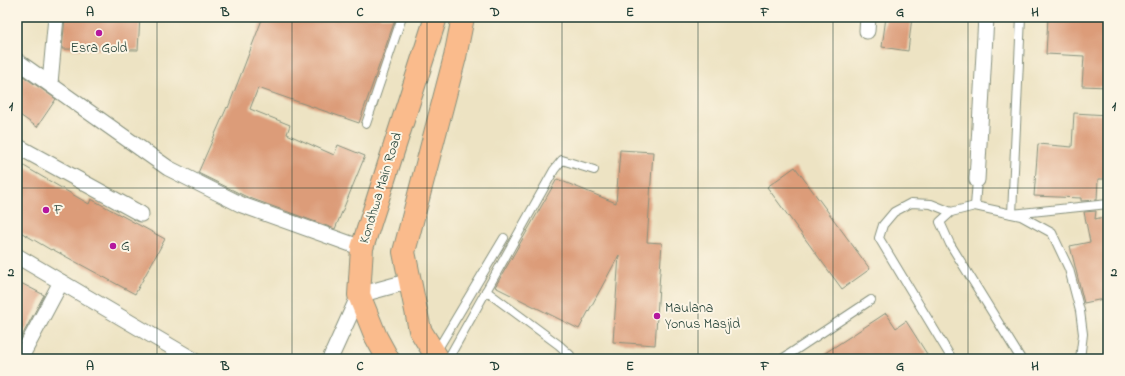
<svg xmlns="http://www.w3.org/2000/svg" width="1125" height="376" font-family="'Indie Flower',sans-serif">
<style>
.building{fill:#dc9c79}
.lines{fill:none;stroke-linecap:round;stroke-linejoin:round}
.lane-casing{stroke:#86907c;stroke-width:10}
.street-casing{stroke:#86907c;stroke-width:17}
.primary-casing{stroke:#86907c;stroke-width:24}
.lane{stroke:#fff;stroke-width:8}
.street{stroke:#fff;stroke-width:15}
.primary{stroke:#fabb8c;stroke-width:22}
.grid{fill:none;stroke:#1f3d34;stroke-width:1;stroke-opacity:0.55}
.poi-dot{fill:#b5179e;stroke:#fcf5e5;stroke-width:1.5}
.labels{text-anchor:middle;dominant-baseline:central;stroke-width:4;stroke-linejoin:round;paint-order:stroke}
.poi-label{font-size:14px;fill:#1f3d34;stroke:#fcf5e5;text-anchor:start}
.street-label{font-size:14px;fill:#1f3d34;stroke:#fcf5e5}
.neatline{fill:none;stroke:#1f3d34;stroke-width:1.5}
.grid-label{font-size:13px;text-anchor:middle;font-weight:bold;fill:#1f3d34}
</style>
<rect width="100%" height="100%" fill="#fcf5e5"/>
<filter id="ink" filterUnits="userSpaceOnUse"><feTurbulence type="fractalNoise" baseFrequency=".025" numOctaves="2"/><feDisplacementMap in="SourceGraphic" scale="8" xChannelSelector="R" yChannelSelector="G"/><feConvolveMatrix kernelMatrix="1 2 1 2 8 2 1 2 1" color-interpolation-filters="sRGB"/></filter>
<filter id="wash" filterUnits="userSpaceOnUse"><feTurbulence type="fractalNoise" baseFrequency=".012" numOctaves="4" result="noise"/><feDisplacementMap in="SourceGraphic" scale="16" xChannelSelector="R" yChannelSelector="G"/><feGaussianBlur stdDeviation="0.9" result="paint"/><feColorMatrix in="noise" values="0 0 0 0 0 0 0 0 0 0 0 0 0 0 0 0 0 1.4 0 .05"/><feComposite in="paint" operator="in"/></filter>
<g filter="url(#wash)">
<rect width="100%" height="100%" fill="#ede3c3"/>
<g id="blocks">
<g class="building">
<path d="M65,17h75l-2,33 -76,-1z"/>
<path d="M263,17h133l-37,106 -101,-35 -8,21 40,16 -3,9 47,21 4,-10 27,11 -30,73 -88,-32 -49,-24 29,-66 1,1z"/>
<path d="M886,17h26l-4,34 -26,-4z"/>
<path d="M1048,17h60v70l-26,-1 2,-30 -38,-2z"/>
<path d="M17,72l39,27 -19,28 -20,-14z"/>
<path d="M1074,113l34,2v64h-10l-1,21 -16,1v-3l-47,-2 4,-52 34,3z"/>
<path d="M620,150l33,2 -6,90 15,1 -7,102 -42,-3 6,-87 -40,74 -84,-42 62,-108 59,24z"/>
<path d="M17,162l72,42 2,-5 74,40 -30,55 -83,-45 -1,1 -34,-20z"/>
<path d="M795,167l75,102 -28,20 -75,-102z"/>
<path d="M1096,211l-1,8 13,-3v82l-24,5 -14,-57 20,-4 -6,-30z"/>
<path d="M17,281l27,14 -27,50z"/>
<path d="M886,313l10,15 10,-7 21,33 -8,5h-103z"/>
</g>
</g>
</g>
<g filter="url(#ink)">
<use href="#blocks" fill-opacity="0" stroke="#86907c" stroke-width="1"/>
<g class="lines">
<defs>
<g id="lane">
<path d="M1021,17l-9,197 96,-10"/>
<path d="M366,124l36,-107"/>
<path d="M975,206l2,-26"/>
<path d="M951,212l-20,-8 -20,-1 -17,9 -11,13 -4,13 73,121"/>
<path d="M486,291l73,54 11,10"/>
<path d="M436,352l68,-114"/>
<path d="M448,359l106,-189 8,-10 32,10"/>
<path d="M782,359l89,-59"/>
<path d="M1021,359l-71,-115 -10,-22 11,-10 24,-6 46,10 31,17 17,36 11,42 3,23 -3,25"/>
</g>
<g id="street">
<path d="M867,31l1,-14"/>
<path d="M17,61l151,107 74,37 120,43"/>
<path d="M50,83l6,-66"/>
<path d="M17,146l124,68"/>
<path d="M977,180l9,-163"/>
<path d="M17,256l175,103"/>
<path d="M20,359l41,-77"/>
<path d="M330,359l29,-64 51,-14"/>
</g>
<g id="primary">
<path d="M388,359l-12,-22 -17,-42 3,-47 74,-231"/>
<path d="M438,359l-18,-29 -16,-78 51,-195 8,-40"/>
</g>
</defs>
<use href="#lane" class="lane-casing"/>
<use href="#street" class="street-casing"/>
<use href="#primary" class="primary-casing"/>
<use href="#lane" class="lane"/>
<use href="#street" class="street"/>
<use href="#primary" class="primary"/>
</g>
</g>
<path class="grid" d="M157,17v342M292,17v342M427,17v342M562,17v342M698,17v342M833,17v342M968,17v342M17,188h1091"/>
<g class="poi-dot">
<circle cx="99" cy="33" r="4"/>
<circle cx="46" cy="210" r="4"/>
<circle cx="113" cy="246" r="4"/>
<circle cx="657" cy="316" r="4"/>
</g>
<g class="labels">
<g class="poi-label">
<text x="99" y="48" text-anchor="middle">Esra Gold</text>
<text x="54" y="210">F</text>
<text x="121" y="246">G</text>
<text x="665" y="308">Maulana<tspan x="665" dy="16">Yonus Masjid</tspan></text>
</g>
<g class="street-label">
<text transform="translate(381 188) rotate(-73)">Kondhwa Main Road</text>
</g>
</g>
<rect width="1125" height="376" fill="none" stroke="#fcf5e5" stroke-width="44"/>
<rect x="22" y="22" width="1081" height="332" class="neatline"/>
<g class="grid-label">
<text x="90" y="16">A</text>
<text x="225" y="16">B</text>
<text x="360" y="16">C</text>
<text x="495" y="16">D</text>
<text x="630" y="16">E</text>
<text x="765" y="16">F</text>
<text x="900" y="16">G</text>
<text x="1035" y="16">H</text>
<text x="11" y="110">1</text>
<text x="1114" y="110">1</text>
<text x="11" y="276">2</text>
<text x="1114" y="276">2</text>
<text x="90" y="370">A</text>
<text x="225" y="370">B</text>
<text x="360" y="370">C</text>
<text x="495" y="370">D</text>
<text x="630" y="370">E</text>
<text x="765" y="370">F</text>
<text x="900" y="370">G</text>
<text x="1035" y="370">H</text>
</g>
</svg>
